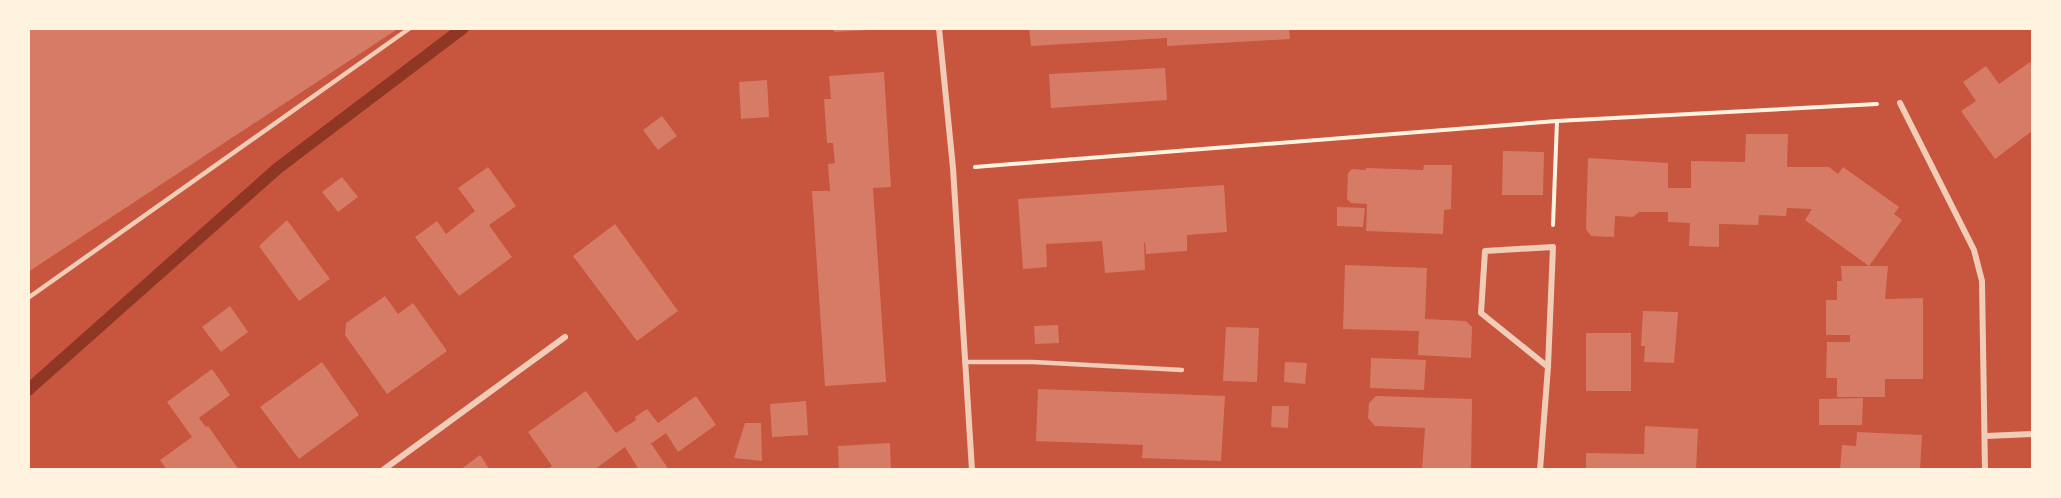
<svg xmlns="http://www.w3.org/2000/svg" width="2061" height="498" font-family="'Public Sans',sans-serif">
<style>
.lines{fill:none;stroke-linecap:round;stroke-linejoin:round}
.stream{stroke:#8f3625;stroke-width:12}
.building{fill:#d67c66}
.path{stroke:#fff3e0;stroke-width:4}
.service{stroke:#f1ccb7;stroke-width:4.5}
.minor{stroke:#f1ccb7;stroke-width:6}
</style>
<rect width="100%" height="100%" fill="#c8553d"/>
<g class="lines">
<path class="stream" d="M28,390l250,-222 185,-140"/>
</g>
<g class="building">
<path d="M28,28h367l1,2 -368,242z"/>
<path d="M833,28h36v2l-35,2z"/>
<path d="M1029,28h260l1,11 -123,7v-8l-136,8z"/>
<path d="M2030,62l2,4v65l-37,28 -34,-48 15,-10 -13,-19 23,-16 13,18z"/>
<path d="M1165,68l2,32 -116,8 -2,-34z"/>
<path d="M884,72l7,115 -18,1 13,194 -61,4 -13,-195h18l-2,-27 7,-1 -2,-20h-6l-3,-44h7l-2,-23z"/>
<path d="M767,80l2,37 -28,2 -2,-37z"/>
<path d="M662,116l15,20 -19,14 -15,-20z"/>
<path d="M1746,134h42l-1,33h42l9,7 5,-7 56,40 -5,7 8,6 -33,46h19l-3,33 38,-1v81h-38v18h-48v-19h-11l1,-36h23v-7h-24v-35h11v-19h5l-1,-15h28l-64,-46 7,-11 -25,-1 -1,8 -27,-1 -1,10 -39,-1v23l-30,-1 1,-23 -22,-1v-10h-29l-6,5 -18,-1 -1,21 -23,-1 -5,-7 2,-71 80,5v45v-20h23v-27l54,1z"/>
<path d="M1503,151l41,1 -1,43h-41z"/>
<path d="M1424,165h28l-1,44 -7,1 -1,24 -77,-3 1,-27 -16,-1 -4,-4 1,-26 4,-4 14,1v-2l57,2z"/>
<path d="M488,167l28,39 -27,19 23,32 -53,39 -44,-59 22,-16 9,13 29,-23 -17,-23z"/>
<path d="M342,177l16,20 -20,15 -16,-20z"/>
<path d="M1224,185l3,47 -40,3v16l-41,3 -1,-12 -1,1 1,27 -40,3 -3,-32 -56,3 1,23 -24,2 -5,-70z"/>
<path d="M1337,207l28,1 -2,19 -26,-1z"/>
<path d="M287,220l43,59 -31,22 -40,-55z"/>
<path d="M615,224l63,87 -41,30 -64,-85z"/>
<path d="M1345,265l82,3 -2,51 41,2 6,6 -1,31 -53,-3 1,-24 -76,-2z"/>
<path d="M385,296l13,18 15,-11 34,48 -60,43 -42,-59 1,-12z"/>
<path d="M230,306l18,26 -27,20 -19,-25z"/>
<path d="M1643,311l35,1 -4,51 -30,-1 1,-16h-4z"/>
<path d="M1058,325l1,18 -24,1 -1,-18z"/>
<path d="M1226,327l33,1 -2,54 -34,-1z"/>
<rect x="1586" y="333" width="45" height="58"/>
<path d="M1371,358l55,2 -2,30 -54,-2z"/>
<path d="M322,362l37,53 -60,44 -39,-52z"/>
<path d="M1285,362l22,1 -2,21 -21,-2z"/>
<path d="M212,369l18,26 -31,23 7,9 2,-1 31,44h-72l-7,-10 32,-23 -25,-35z"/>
<path d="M1038,389l187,7 -4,65 -79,-3 1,-13 -107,-4z"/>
<path d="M586,391l30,42 20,-13 -1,-3 12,-8 11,14 38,-27 20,29 -38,27 -12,-19 -14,10 -2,-1 19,28h-30l-14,-23 -31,23h-47l5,-4 -24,-34z"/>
<path d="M1376,396l96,3 -1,71h-49l3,-42 -50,-2 -7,-8 1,-15z"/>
<path d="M1863,398l-1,27h-43v-26z"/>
<path d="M806,401l2,34 -36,2 -2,-33z"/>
<path d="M1272,406h17l-1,22 -17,-1z"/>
<path d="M745,423h16l1,38 -28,-3z"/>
<path d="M1645,426l53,3 -2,41h-110v-17l58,1z"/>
<path d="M1857,432l65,3 -2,35h-80l2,-25 14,1z"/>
<path d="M890,443l1,27h-52l-1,-24z"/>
<path d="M480,455l10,15h-30z"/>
</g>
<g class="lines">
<g class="path">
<path d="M975,167l582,-46 320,-17"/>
<path d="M1553,225l4,-104"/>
</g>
<g class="service">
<path d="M28,298l382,-270"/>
<path d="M966,362h67l149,8"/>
</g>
<g class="minor">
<path d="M939,28l14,140 19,302"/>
<path d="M1900,103l74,147 8,31 3,189"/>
<path d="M1986,436l46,-2"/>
<path d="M383,470l182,-133"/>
<path d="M1540,470l8,-103 5,-120 -68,4 -4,62 67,54"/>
</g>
</g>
<rect width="2061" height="498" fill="none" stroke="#fff3e0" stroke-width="60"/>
</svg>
